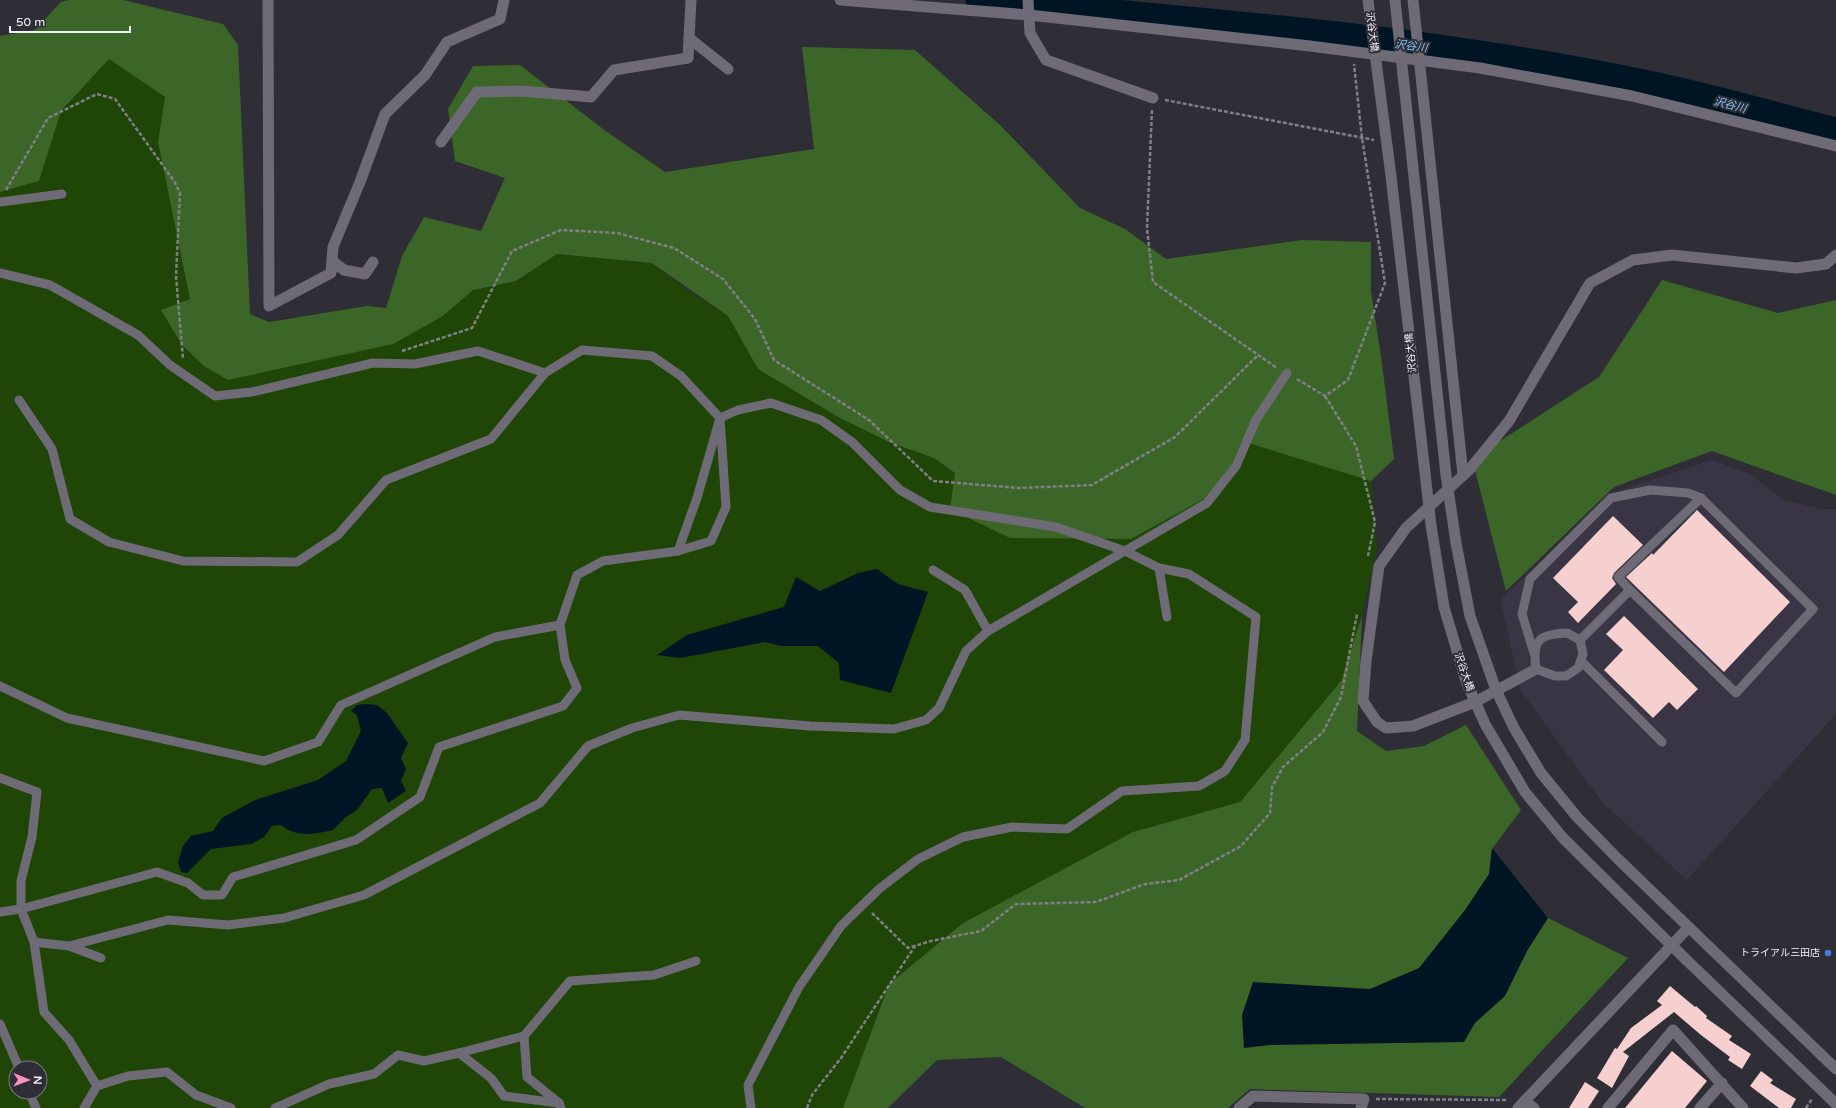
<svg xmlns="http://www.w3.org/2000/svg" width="1836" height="1108" font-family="'Varela Round','Noto Sans JP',sans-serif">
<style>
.built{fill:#3a3544}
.green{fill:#1f4507;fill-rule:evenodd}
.forest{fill:#3c6627}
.water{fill:#001524}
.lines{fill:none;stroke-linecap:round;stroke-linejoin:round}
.river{stroke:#001524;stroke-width:29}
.building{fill:#f5d0cf}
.path{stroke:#817f87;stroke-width:2.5;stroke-dasharray:4 2;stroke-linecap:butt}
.service{stroke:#6e6b76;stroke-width:9}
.minor{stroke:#6e6b76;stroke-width:11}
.tertiary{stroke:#6e6b76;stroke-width:11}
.shop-dot{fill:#3f7fe0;stroke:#2f2d36;stroke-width:1.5}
.labels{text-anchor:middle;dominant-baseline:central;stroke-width:4;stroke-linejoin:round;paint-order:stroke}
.street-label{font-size:10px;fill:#f3f1f8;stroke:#2f2d36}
.poi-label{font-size:10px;fill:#f3f1f8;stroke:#2f2d36;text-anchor:end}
.water-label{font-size:11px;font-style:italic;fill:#7bc8fd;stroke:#2f2d36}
</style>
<rect width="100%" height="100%" fill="#2f2d36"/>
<path class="built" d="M1712,460l38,14 34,26 37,9h15v205l-149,166 -86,-79 -80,-110 -21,-92 121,-109z"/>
<path class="green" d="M109,59l56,38 -7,45 32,157 -29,11 21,35 261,-29 30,-26 43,-9 41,-27 95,9 34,26 42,27 30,53 82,49 49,24 45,16 21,15 265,17 22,-50 129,41 6,66 -15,69 -21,65 -101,121 -107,30 -170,91 -74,61 -46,124h-843v-916l39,-11 22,-70zM16,1068h24v24h-24z"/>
<g class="forest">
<path d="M69,0h54l100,24 15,21 12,269 19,8 98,-16 19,2 16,-52 22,-39 57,14 24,-53 -50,-17 -7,-52 25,-43 47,-1 83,64 62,43 149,-23 -12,-102 113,3 85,75 80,83 45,21 41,30 136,-19 69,2v50l10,64 13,103 -23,22 -129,-40 -22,49 -89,49 -121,-1 -60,-29 5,-36 -21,-15 -45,-16 -49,-24 -82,-49 -30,-53 -76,-53 -95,-9 -41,27 -43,9 -30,26 -50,28 -165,36 -24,-14 -22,-21 -21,-35 29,-11 -32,-157 7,-45 -56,-38 -48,52 -22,70 -39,11v-156l35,-6 26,-28z"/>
<path d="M1662,280l116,33 58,-13v195l-124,-44 -98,36 -108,104 -34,-132 127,-82z"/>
<path d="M1362,616l-5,115 29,20 38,-5 42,-21 55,85 -29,39 56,69 80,40 -129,139 -249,-8 -22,19h-143l-84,-51 -64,3 -49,48h-45l46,-124 74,-61 170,-91 107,-30 101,-121z"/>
</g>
<g class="water">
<path d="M877,569l21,15 30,8 -37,101 -51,-13 -1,-17 -21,-17h-37l-16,-4 -85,16 -23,-3 30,-20 97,-28 12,-30 24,14 38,-18z"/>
<path d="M365,704l12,1 10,8 21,30 -7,15 5,11 -5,12 5,10 -18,12 -6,-15 -10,1 -15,21 -11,7 -13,13c-19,4 -36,8 -52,-5l-9,1 -8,11 -13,7 -40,5 -24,24 -6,-1 -3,-9 5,-17 8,-10 22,-5 9,-13 33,-18 63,-20 28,-19 15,-30 -4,-16 -6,-4 6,-6z"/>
<path d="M1492,848l56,70 -21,33 -22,45 -30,27 -11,19 -194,3 -26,3 -2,-33 11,-33 117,7 49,-21 46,-58 24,-36z"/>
</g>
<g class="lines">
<path class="river" d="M980,0c146,17 292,26 438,46 87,12 176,26 262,46 52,12 104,27 156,40"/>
</g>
<g class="building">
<path d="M1697,510l93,92 -66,70 -98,-95 26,-24 1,2z"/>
<path d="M1613,516l30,29 -29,28 -2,5 4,6 -38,39 -10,-11 10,-10 -25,-24z"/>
<path d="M1624,616l74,73 -21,21 -8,-8 -16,16 -49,-48 19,-20 -17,-16z"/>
<path d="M1670,986l25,21 1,-1 11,10 -1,2 26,18 -3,4 22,14 -9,15 -14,-9 2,-3 -29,-22 -27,-23 -51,40 6,4 -17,32 -15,-10 18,-30 2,1 14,-21 31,-23 -5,-4z"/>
<path d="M1672,1051l35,30 -22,27h-60z"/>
<path d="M1761,1071l12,9 -3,3 26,16 -5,9h-12l-29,-22z"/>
<path d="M1585,1082l14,9 -11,17h-19z"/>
</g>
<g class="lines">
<g class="path">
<path d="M1165,100l209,40"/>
<path d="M1152,110l-5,118 6,54 124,86"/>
<path d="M6,190l42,-72 49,-24 18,5 59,82 6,12 -4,83 7,83"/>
<path d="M402,351l70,-23 40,-77 49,-21 56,3 57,15 49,31 32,40 19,41 95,60 64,61 86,7 73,-3 83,-48 83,-82"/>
<path d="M1297,379l28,17 23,-16 37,-97 -23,-145 -8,-74"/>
<path d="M1325,396l31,50 19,76 -7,34"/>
<path d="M872,913l36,35 23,-7 50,-10 35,-27 80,-2 49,-18 34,-4 62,-34 29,-33 2,-26 11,-20 40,-35 18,-35 16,-83"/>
<path d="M1376,1099l131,1"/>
<path d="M807,1108l5,-13 29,-37 74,-112"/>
<path d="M1806,1108l6,-9"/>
</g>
<g class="service">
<path d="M0,202l62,-8"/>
<path d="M0,273l50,12 88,50 32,30 45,31 37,-4 121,-29 42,1 63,-13 67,22"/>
<path d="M19,400l33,49 18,70 39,23 74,19 114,1 41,-27 48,-55 105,-41 54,-66 37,-23 70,6 29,20 39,42 -23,80 -19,53"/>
<path d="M1159,568l8,49"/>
<path d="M933,570l32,20 23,41"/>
<path d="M1630,590l-12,-13 83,-79"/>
<path d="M1567,633l13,7 3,14 -5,14 -12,8h-11l-19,-7c-4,-29 3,-35 31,-36z"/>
<path d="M1534,653l-12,-39 8,-35 81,-81 39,-8 38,3 13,5 112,111 -77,84 -106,-103 -50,50"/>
<path d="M1581,661l81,81"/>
<path d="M0,686l67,32 197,43 54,-19 23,-37 154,-68 65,-12"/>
<path d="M0,778l37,14 -5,45 -11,44v28l13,33 10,70 25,28 28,46"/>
<path d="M0,912l21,-3 136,-37 31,11 15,12h19l11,-18 123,-37 64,-43 19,-50 124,-41 14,-18 -12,-28 -5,-35 17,-50 26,-14 75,-10 33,-10 15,-34 -6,-89 18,-8 33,-7 50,17 31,22 48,48 30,17 126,20 69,24 34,17 30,6 67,43 -11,123 -20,31 -26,15 -77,5 -55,38 -55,-2 -49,10 -45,22 -39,30 -38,37 -42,61 -51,98 3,23"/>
<path d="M34,942l35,4 99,-26 60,5 56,-7 80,-23 176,-92 48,-57 44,-18 47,-13 131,11 84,3 32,-9 13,-12 27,-57 22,-20 219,-128 29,-37 20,-46 31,-47"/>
<path d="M69,946l32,12"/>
<path d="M0,1024l19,44"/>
<path d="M524,1036l-65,17 32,25 13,18 55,7"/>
<path d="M29,1092l7,16"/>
<path d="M84,1108l13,-22 31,-10 39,-4 29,23 35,13"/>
<path d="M275,1108l54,-24 45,-10 24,-19 26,6 35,-8"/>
<path d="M561,1108l-2,-5 -32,-26 -3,-41 46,-55 84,-6 42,-14"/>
</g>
<g class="minor">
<path d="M268,0l1,306 62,-33 2,-26 27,-65 25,-68 40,-39 22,-33 53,-23 4,-19"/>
<path d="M840,0l189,15 281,31 170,22 152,28 204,50"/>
<path d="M1028,0l2,33 16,27 107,38"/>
<path d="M1413,0l50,475"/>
<path d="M689,38l39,31"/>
<path d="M441,142l36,-50 45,-1 69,6 23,-27 74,-12 3,-58"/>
<path d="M332,261l12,9 21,4 8,-12"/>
<path d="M1536,669l-61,33 -62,24 -27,2 -9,-6 -14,-21 3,-40 13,-95 27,-38 63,-58 40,-49 81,-138 43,-23 39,-5 124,13 30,-4 10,-9"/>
<path d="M1525,1101l9,7"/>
<path d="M1239,1108l14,-12 111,3 -3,9"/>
<path d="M1608,1108l65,-78 70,78"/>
<path d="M1700,1108l22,-25"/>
</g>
<g class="tertiary">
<path d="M1368,0l23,176 40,349 13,82 22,74 19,43 40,68 38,46 108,107 165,159"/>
<path d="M1395,0l51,475 10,68 14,73 26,74 18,38 27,45 36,44 41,42 218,210"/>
<path d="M1518,1108l170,-180"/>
</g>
</g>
<circle class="shop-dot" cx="1828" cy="953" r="4"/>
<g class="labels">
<g class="street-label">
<text transform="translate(1372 32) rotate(83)">沢谷大橋</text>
<text transform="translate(1411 353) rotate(-96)">沢谷大橋</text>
<text transform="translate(1464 672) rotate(71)">沢谷大橋</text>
</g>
<g class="poi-label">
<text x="1820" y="953">トライアル三田店</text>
</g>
<g class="water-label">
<text transform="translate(1411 46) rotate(7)">沢谷川</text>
<text transform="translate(1730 105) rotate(14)">沢谷川</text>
</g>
</g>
<g transform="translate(28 1080) rotate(91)"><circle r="19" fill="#2f2d36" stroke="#7d7b84"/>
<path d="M0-3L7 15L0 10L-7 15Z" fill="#fb8fc5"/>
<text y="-6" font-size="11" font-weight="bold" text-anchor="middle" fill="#f3f1f8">N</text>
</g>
<path d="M10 26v6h120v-6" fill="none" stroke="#f3f1f8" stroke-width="2"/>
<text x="16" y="26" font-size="12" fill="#f3f1f8" stroke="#2f2d36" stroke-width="3" paint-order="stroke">50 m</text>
</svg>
